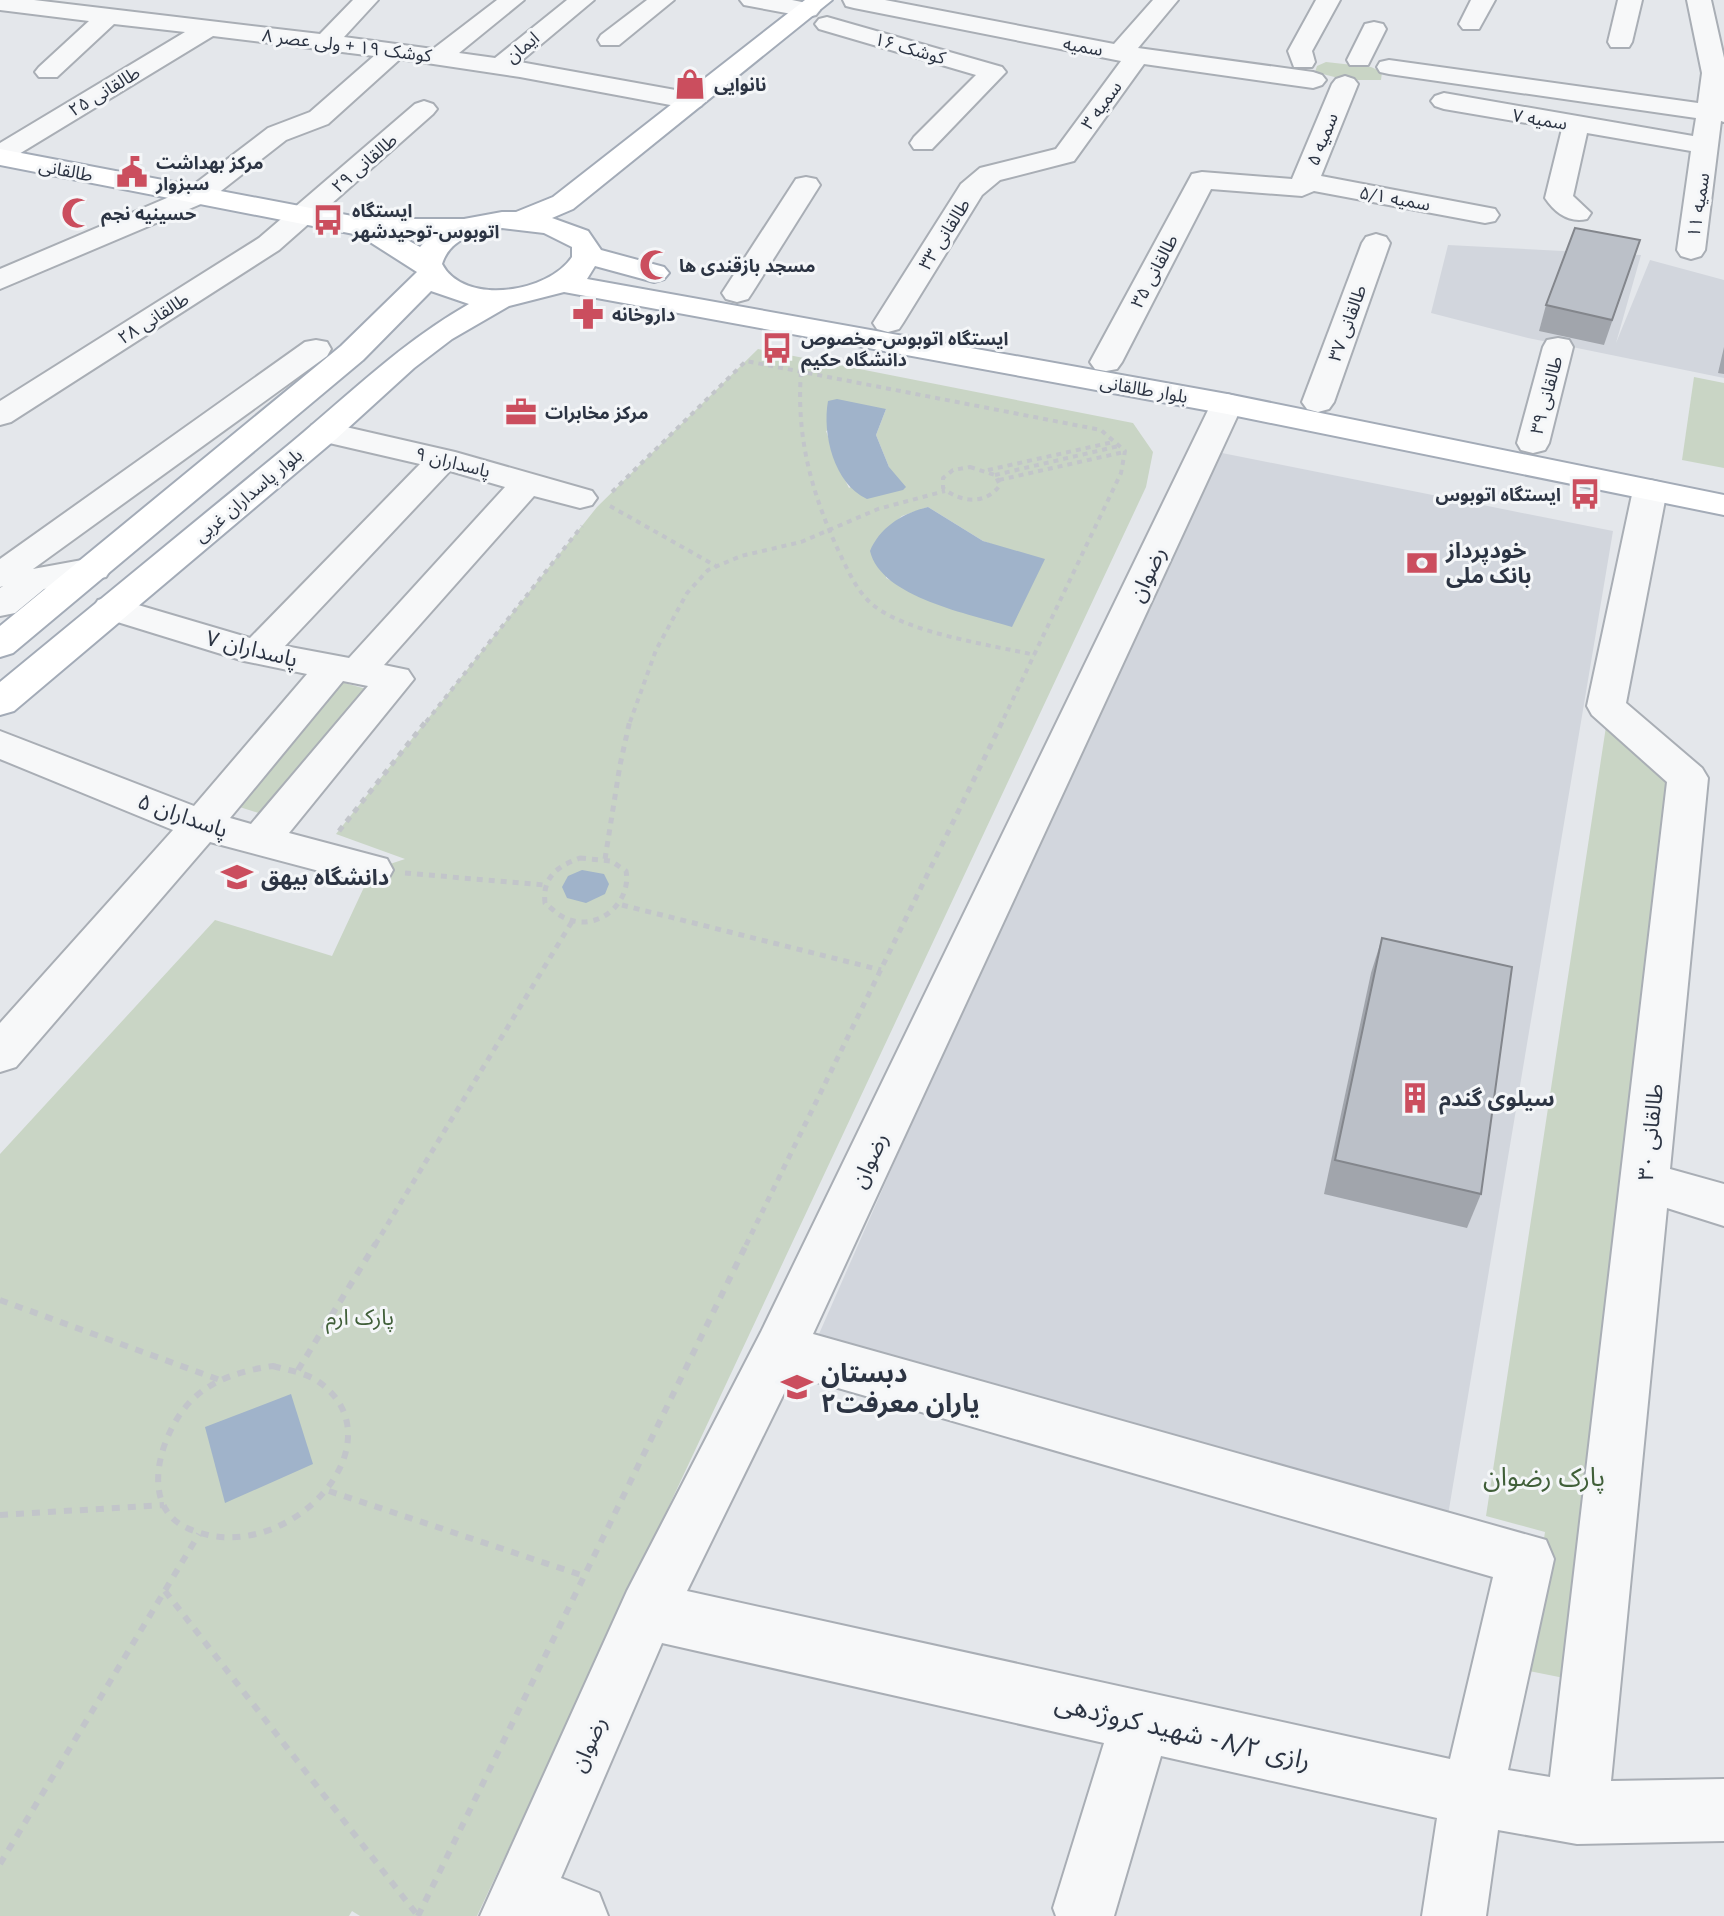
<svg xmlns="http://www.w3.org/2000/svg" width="1724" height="1916" font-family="'PT Sans','Noto Sans Arabic',sans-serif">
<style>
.built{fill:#d2d6dd}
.green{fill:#c9d5c5;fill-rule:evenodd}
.water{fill:#a0b3ca}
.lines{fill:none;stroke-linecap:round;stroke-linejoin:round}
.minor-casing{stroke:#a9aeb5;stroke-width:4}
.major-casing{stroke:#a3abb7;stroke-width:4}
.path-far2{stroke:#c2c5ca;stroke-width:4;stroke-dasharray:5 5;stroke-linecap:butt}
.path-far1{stroke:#c2c5ca;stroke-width:5;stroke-dasharray:6 6;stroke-linecap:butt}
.path{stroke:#c2c5ca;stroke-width:6;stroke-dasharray:8 8;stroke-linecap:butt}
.minor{fill:#f7f8f9;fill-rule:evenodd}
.major{fill:#fff;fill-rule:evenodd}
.wall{fill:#a1a5ac}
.building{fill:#bbc0c8;stroke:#83868c;stroke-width:2}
.labels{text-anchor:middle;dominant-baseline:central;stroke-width:6;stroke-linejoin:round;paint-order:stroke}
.far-street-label{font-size:18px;fill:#2c3443;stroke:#f4f6f8}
.far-poi-label{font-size:18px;font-weight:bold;fill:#2c3443;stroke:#f4f6f8;text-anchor:start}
.poi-label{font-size:22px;font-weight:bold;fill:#2c3443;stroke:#f4f6f8;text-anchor:start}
.street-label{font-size:22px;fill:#2c3443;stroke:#f4f6f8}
.park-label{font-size:22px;fill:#405f39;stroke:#f4f6f8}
.near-poi-label{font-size:26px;font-weight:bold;fill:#2c3443;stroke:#f4f6f8;text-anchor:start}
.near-park-label{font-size:26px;fill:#405f39;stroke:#f4f6f8}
.near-street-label{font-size:26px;fill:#2c3443;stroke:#f4f6f8}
</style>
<rect width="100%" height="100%" fill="#e4e7eb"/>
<g class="built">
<path d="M1448,245l193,10 -25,88 34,-83 74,20v98l-196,-40 -97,-25z"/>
<path d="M1207,450l406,81 -169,1008 -625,-205z"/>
</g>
<g class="green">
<path d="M1326,62l45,5 11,5 -1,8h-35l-31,-8 2,-6z"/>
<path d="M758,349l375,74 20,29 -7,35 -669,1429h-117l-8,-5 -3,5h-349v-762l215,-234 117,36 40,-86 33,-11 -69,-25 261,-327zM886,409l-10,26 13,32 -40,21 -10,-20 -13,-37zM928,507l55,34 22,8 -68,55 -51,-26 8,-55 8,-7z"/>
<path d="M1694,377l30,6v85l-42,-8z"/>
<path d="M334,680l43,12 -106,125 -47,-15z"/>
<path d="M1607,720l67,60 -100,900 -50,-10 21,-138 -59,-16z"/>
</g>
<g class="water">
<path d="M837,399l49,10 -10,26 13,32 17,20 -3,3 -36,9c-33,-15 -45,-65 -39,-98z"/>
<path d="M928,507l55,34 62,18 -33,68c-41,-13 -131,-29 -142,-76 10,-24 33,-38 58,-44z"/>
<path d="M582,870l22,4 5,10 -4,10 -19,9 -19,-5 -5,-11 6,-11z"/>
<path d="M291,1394l22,70 -88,39 -20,-76z"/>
</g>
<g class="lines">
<defs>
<g id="minor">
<path d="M0,0h34l286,34 33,-34h25l-34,37 89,12 64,-49h27l-65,53 36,5 72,-58h27l-74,62 172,31 9,3 4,5 -4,5 -9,3 -172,-32 -120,-18 -72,65 -42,16 -78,61 -208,88v-20l188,-80 80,-61 42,-16 64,-56 -161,-20 -204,124 -9,2v-19l185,-111 -71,-8 -57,53h-18l-4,-5 4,-5 50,-46 -89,-11z"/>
<path d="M647,0h27l-55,45h-18l-3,-5 3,-5z"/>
<path d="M740,0h52l24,5 4,5 -4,5 -8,2 -64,-12z"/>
<path d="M843,0h42l229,44 39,-44h25l-40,48 175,24 9,3 4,5 -4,5 -9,3 -169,-24 -70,97 -74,19 -18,15 -79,128 -4,6 -11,3 -11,-3 -4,-6 88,-139 19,-16 76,-19 65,-88 -267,-53 -8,-2z"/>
<path d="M1316,0h24l-28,51 3,11 -3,5h-18l-6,-16z"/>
<path d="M1471,0h24l-16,29h-16l-4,-5z"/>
<path d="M1618,0h24l-10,42 -3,5h-18l-3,-5z"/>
<path d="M1687,0h24l13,58v64l-3,-1 -16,129 -4,6 -10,3 -10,-3 -4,-6 14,-99 -104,-18 -14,63 18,17 -4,6c-18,4 -32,-6 -42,-21l17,-69 -118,-20 -9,-3 -4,-5 4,-5 9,-3 249,43 3,-18 -307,-44 -9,-2 -3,-5 3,-5 9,-2 309,43 4,-30z"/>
<path d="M827,17l175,50 4,5 -74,77h-18l-4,-6 4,-6 62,-62 -157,-46 -4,-5 4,-5z"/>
<path d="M1374,22l9,2 3,5 -18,36h-18l-3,-5 18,-36z"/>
<path d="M1345,76l9,3 4,5 -37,92 174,33 4,6 -4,6 -10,2 -171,-32 -12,5 -91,-7 -89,173 -5,7 -11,2 -11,-2 -5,-7 102,-188 10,-2 90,7 40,-95 4,-5z"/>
<path d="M424,101l9,3 4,5 -4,5 -154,136 -268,172 -11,3v-24l259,-163 156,-134z"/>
<path d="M806,177l10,2 4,6 -68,108 -4,6 -11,3 -11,-3 -4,-6 74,-114z"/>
<path d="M1376,234l10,3 4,6 -56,159 -5,7 -11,3 -11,-3 -5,-7 60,-159 4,-6z"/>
<path d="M1558,338l11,2 4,7 -24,96 -4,7 -12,3 -12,-3 -4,-7 26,-96 4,-7z"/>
<path d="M316,340l11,2 4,7 -4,7 -294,213 60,-11 13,3 5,8 -5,8 -62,12 -29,24 -15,3v-28l3,-2 -3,1v-28l305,-217z"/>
<path d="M1227,394l11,3 5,7 -430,930 733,206 8,19 -46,211 42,7 117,-995 -75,-67 -5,-9 46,-216 5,-7 12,-3 12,3 5,7 -41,213 76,65 6,10 -38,391 54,15v42l-57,-18 -56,573 113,-2v62l-147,3 -79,-14 -12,86h-64l15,-98 -276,-62 -47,160h-58l-3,-8 51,-165 -442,-100 -101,235 38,15 9,23h-128l147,-325 134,-259 450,-928 5,-7zM793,1375l700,202 -43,182 -763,-168z"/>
<path d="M324,422l131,30 137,39 5,7 -5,7 -12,3 -46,-12 -150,169 24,5 6,9 -125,154 98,26 6,11 -6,11 -15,4 -162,-43 -194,225 -16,5v-49l173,-193 -173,-71v-28l194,75 113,-132 -63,-13 -146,-45 -5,-8 5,-8 13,-3 139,41 170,-174 -108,-25 -4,-7 4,-7zM450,471l55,16 -156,171 -64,-12zM343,681l25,5 -117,138 -21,-6z"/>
</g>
<path id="major" d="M805,0h27l-259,209 -21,9 36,13 13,19 63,17 5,6 -5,6 -10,3 -59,-16 -8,13 640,115 497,101v20l-497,-101 -663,-122 -55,14 -57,33 -38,29 -78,71 -322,272 -14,4v-33c97,-80 195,-160 292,-240 60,-50 109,-99 177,-138l-38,-13 -68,69 -350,293 -13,4v-31l341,-280 76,-74 -58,-37 -359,-70v-16l368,70h96l38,-7h14l37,-15zM502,228l42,5 28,14v10c-24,36 -108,49 -130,7 8,-26 35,-32 60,-36zM402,237h27l-9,10z"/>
</defs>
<use href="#minor" class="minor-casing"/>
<use href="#major" class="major-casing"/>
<g class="path-far2">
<path d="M801,372c-5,66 11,123 39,182 8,17 18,39 33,51 34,28 118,40 162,50"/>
<path d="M970,467l25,8 5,10c-14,20 -39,18 -57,3v-10l10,-8z"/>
<path d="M988,470l125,-28"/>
<path d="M995,475l124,-29"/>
<path d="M999,480l125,-28"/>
<path d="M612,492l134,-131 355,69 24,21 -4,22 -119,249"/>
<path d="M610,506l106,60"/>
<path d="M426,722l156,-196"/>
<path d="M630,722l26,-72 31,-57 21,-23 33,-14 60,-14 77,-33 67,-18"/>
</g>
<g class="path-far1">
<path d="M339,831l88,-111"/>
<path d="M580,858l31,3 15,10c6,32 -29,62 -61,47 -7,-3 -14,-10 -20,-15 -3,-26 13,-37 35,-45z"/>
<path d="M605,859l15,-94 10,-45"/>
<path d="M405,873l139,12"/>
<path d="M622,905l259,65"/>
<path d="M375,1245l198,-325"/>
<path d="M746,1245l257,-525"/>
</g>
<g class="path">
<path d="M0,1300l220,80"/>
<path d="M273,1366c14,4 34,7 46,16 85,61 -34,191 -132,146 -52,-24 -24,-103 8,-131 21,-19 50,-27 78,-31z"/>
<path d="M298,1370l78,-127"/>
<path d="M329,1491l255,85"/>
<path d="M0,1515l164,-10"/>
<path d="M165,1591l253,325"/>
<path d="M0,1864l199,-330"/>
<path d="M418,1916l329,-673"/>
</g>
<use href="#minor" class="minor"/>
<use href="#major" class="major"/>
</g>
<g class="wall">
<path d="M1640,240l-36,105 -65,-14 7,-26z"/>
<path d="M1724,347v27l-6,-1z"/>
<path d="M1382,938l99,256 -14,34 -143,-34 47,-221z"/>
</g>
<g class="building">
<path d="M1575,228l65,12 -28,80 -66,-15z"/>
<path d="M1382,938l130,29 -31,227 -146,-34z"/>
</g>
<defs>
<symbol id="shop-bare" viewBox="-9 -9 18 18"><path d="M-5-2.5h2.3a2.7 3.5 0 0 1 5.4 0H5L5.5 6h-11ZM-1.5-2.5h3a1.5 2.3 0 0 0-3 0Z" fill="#cb4e5e" stroke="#f4f6f8" stroke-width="2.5" paint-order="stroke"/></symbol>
<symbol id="civic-bare" viewBox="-9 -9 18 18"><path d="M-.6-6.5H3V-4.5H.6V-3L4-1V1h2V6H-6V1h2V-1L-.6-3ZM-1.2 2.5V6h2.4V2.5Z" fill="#cb4e5e" stroke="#f4f6f8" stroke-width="2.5" paint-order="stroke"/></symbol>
<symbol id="mosque-bare" viewBox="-9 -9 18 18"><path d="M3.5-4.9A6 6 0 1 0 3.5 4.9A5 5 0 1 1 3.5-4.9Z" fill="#cb4e5e" stroke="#f4f6f8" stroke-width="2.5" paint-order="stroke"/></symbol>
<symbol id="bus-bare" viewBox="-9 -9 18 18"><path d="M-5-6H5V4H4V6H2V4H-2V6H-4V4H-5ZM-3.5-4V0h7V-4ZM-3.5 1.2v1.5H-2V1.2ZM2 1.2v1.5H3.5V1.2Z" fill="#cb4e5e" stroke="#f4f6f8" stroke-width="2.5" paint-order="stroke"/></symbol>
<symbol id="pharmacy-bare" viewBox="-9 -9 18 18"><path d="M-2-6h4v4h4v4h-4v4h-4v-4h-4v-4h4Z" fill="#cb4e5e" stroke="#f4f6f8" stroke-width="2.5" paint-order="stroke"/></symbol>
<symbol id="office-bare" viewBox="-9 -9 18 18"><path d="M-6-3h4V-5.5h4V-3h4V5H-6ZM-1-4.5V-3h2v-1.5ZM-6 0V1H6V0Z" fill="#cb4e5e" stroke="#f4f6f8" stroke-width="2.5" paint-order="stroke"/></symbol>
<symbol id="bank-bare" viewBox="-9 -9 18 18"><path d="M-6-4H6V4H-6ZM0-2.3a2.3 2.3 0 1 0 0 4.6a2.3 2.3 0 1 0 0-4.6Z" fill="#cb4e5e" stroke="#f4f6f8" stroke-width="2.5" paint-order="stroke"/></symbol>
<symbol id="university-bare" viewBox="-9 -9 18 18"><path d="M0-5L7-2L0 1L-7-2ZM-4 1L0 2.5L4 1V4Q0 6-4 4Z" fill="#cb4e5e" stroke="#f4f6f8" stroke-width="2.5" paint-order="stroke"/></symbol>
<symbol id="building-bare" viewBox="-9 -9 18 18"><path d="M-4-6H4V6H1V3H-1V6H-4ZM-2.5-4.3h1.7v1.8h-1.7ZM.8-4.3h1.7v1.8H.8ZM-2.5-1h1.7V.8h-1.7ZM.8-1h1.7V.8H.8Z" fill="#cb4e5e" stroke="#f4f6f8" stroke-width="2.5" paint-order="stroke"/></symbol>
<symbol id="school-bare" viewBox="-9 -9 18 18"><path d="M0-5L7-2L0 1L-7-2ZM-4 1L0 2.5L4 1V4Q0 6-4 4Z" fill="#cb4e5e" stroke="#f4f6f8" stroke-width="2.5" paint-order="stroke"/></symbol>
</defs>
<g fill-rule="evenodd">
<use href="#shop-bare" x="668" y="62" width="44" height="44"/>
<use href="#civic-bare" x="110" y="150" width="44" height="44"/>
<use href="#mosque-bare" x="55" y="191" width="44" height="44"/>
<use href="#bus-bare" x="306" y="198" width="44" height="44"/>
<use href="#mosque-bare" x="633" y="243" width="44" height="44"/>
<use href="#pharmacy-bare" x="566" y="292" width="44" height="44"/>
<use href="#bus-bare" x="755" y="326" width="44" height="44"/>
<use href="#office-bare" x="499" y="390" width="44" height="44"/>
<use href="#bus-bare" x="1563" y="472" width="44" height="44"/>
<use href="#bank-bare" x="1400" y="541" width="44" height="44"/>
<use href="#university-bare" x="215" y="855" width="44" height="44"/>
<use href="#building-bare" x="1393" y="1076" width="44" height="44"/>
<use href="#school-bare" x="775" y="1365" width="44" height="44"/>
</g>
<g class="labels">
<g class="far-street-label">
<text transform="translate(347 45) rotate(7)">کوشک ۱۹ + ولی عصر ۸</text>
<text transform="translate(1083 46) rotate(10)">سمیه</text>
<text transform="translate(522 47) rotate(-40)">ایمان</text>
<text transform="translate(910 48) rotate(16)">کوشک ۱۶</text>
<text transform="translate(104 91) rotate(-31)">طالقانی ۲۵</text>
<text transform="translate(1101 105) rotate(-54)">سمیه ۳</text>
<text transform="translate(1540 119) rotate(9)">سمیه ۷</text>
<text transform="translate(1322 139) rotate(-68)">سمیه ۵</text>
<text transform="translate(364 163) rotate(-41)">طالقانی ۲۹</text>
<text transform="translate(66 170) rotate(11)">طالقانی</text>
<text transform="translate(1395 198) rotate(10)">سمیه ۵/۱</text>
<text transform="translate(1698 205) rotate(-81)">سمیه ۱۱</text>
<text transform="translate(944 234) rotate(-58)">طالقانی ۳۳</text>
<text transform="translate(1154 271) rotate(-62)">طالقانی ۳۵</text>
<text transform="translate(153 318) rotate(-32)">طالقانی ۲۸</text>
<text transform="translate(1347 323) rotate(-70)">طالقانی ۳۷</text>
<text transform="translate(1144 389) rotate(10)">بلوار طالقانی</text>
<text transform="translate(1546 395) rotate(-75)">طالقانی ۳۹</text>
<text transform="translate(453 462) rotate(14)">پاسداران ۹</text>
<text transform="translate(248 495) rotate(-40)">بلوار پاسداران غربی</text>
</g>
<g class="far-poi-label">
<text x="714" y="84">نانوایی</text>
<text x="156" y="162">مرکز بهداشت<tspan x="156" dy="21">سبزوار</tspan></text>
<text x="352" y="210">ایستگاه<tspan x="352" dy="21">اتوبوس-توحیدشهر</tspan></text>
<text x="101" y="213">حسینیه نجم</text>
<text x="679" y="265">مسجد بازقندی ها</text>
<text x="612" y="314">داروخانه</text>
<text x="801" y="338">ایستگاه اتوبوس-مخصوص<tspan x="801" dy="21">دانشگاه حکیم</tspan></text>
<text x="545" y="412">مرکز مخابرات</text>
<text x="1561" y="494" text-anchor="end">ایستگاه اتوبوس</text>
</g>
<g class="poi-label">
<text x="1446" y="550">خودپرداز<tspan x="1446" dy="25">بانک ملی</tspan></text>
<text x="261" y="877">دانشگاه بیهق</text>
<text x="1439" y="1098">سیلوی گندم</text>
</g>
<g class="street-label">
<text transform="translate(1147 574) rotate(-65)">رضوان</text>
<text transform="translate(252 648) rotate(14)">پاسداران ۷</text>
<text transform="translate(183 815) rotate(19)">پاسداران ۵</text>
<text transform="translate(1650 1132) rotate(-84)">طالقانی ۳۰</text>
<text transform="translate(869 1160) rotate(-65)">رضوان</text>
<text transform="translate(588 1744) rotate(-66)">رضوان</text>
</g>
<g class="park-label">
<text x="360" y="1317">پارک ارم</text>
</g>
<g class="near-poi-label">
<text x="821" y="1372">دبستان<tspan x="821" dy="30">یاران معرفت۲</tspan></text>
</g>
<g class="near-park-label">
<text x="1544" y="1476">پارک رضوان</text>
</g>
<g class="near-street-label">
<text transform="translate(1183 1731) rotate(13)">رازی ۸/۲ - شهید کروژدهی</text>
</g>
</g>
</svg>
